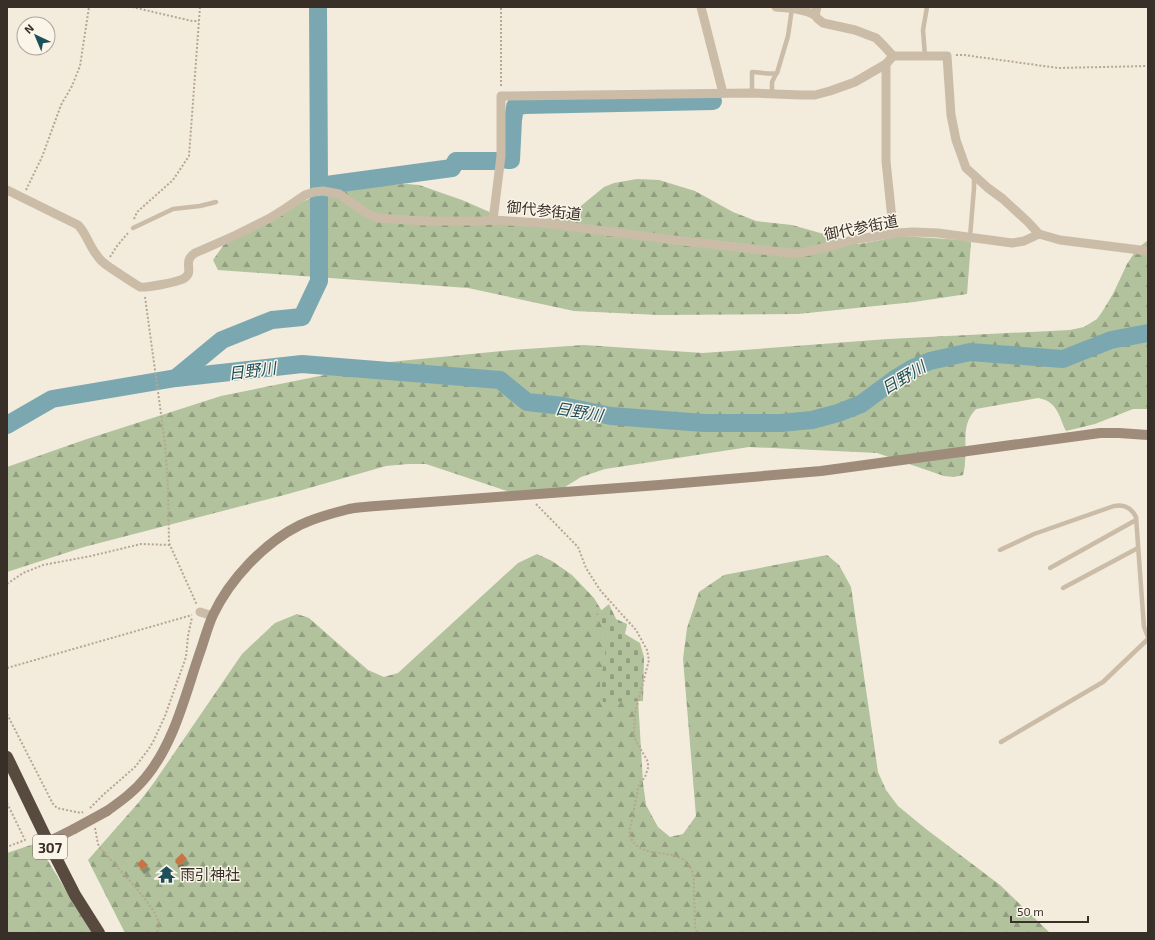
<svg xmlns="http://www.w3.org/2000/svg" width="1155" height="940" font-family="'Exo 2','Noto Sans JP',sans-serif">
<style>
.forest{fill:url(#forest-firs)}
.cemetery{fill:url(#cemetery-stones)}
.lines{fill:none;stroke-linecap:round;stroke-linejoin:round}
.river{stroke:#7ba8b0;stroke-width:18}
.building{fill:#c87445;filter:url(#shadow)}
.path{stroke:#b7a692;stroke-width:2;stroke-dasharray:2 2;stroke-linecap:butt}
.lane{stroke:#cbbca8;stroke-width:4.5}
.street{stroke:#cbbca8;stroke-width:9}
.secondary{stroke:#9f8b79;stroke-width:10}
.highway{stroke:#594a3f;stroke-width:12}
.secondary-bridge{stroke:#9f8b79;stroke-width:10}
.labels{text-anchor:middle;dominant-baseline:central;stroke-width:3;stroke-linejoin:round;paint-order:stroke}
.shield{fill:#faf4e9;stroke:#726a62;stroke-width:1}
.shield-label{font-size:14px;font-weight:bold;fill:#372f28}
.street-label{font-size:15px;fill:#372f28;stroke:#faf4e9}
.poi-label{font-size:15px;fill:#372f28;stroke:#faf4e9;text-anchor:start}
.water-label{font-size:16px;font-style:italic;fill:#1d4f5a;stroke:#faf4e9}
</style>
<defs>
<pattern id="forest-firs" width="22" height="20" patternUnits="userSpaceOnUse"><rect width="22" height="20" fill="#b1c29c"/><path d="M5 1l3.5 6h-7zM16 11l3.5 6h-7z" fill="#919e7f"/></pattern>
<pattern id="cemetery-stones" width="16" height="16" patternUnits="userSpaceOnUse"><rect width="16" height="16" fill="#b1c29c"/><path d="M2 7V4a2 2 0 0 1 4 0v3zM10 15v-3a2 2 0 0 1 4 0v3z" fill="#919e7f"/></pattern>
<filter id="shadow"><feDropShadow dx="2.5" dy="4.5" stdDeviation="0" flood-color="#0004"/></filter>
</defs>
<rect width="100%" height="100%" fill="#f3ebdc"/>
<g class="forest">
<path d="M637,179l22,1 36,11 38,21 23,9 36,4 67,19 43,-8 59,4 10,2 -4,52 -53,8 -116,12 -138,1 -86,-4 -106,-23 -250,-18 -5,-10 12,-17 65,-35 37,-18 51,-5 29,-1 12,1 43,15 39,17 33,4 28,-5 14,-6 28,-23 10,-4z"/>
<path d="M1148,240v169h-15l-38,15 -29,7c-7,-15 -9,-30 -28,-33l-62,11c-15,15 -9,33 -11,53 0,4 -1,9 -2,13l-9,2 -10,-1 -67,-23 -128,-6 -144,22 -24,8 -16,10 -16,8 -36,-2 -87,-29h-18l-22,2 -98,28 -204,53 -77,25v-105l77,-27 137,-44 168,-34 123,-12 72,-5 119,8 185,-14 182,-9 14,-3 13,-8 5,-7 11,-18 14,-30 10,-15z"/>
<path d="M537,554l15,7 20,14 22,23 37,61 7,40 5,84 3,22 12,22 12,10 13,-3 13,-18 -13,-157 4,-31 12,-36 25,-17 103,-20 12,10 12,22 27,185 8,18 12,16 28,23 74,56 50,48h-925l-37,-73 51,-58 14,-18 89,-130 33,-31 22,-9 12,4 59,52 16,7 14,-4 120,-110z"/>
<path d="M37,843l55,90h-85v-80z"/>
</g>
<path class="cemetery" d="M609,604l7,15 11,5 -2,10 15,9 4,14 -1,44 -40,1 -3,-17 5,-29 1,-21 -10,-20z"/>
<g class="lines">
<g class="river">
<path d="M507,160h4l2,-40 2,-13 10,-2 188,-4"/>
<path d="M319,186l133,-18 4,-7h41"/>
<path d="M176,378l46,-38 50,-20 30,-3 17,-36v-95l-1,-179"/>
<path d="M7,425l45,-26 124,-21 126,-14 198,16 27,22 36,4 48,10 93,7h77l31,-3 26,-7 23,-9 34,-25 18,-11 17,-7 40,-9 93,7 48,-19 37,-7"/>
</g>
</g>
<g class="building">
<path d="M182,853l5,6 -6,6 -2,-1 -1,1 -3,-3 1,-1 -1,-1z"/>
<path d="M142,859l6,6 -6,5 -5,-6z"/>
<path d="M167,868l5,7 -5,4 -5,-6z"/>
</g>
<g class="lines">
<g class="path">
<path d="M132,7l60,14h7"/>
<path d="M956,55h8l94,13 90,-2"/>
<path d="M501,86v-79"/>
<path d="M26,190l16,-33 19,-52 11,-19 8,-20 9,-59"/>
<path d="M134,219l3,-7 36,-32 16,-24 11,-149"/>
<path d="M110,257l7,-11 11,-13"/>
<path d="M145,297l20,146 3,44 1,56 28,62"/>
<path d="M536,504l42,43 8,21 14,22 8,9 28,31 11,20 2,10 -14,53 -1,21 2,7 12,21v6l-3,9 -6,7 -10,50c11,32 52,6 64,39 1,5 1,11 1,16 0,12 1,25 1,37l2,7"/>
<path d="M7,584l16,-11 20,-8 48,-9 50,-12 29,1"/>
<path d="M7,668l185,-53"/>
<path d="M7,714l46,90 4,4 24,5 2,-1"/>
<path d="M7,803l18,37 -18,7"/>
<path d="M90,808l13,-13 32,-28 13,-17 5,-8 12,-26 21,-59 2,-21 4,-19"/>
<path d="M95,828l3,16 3,5c12,14 56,58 58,75 0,3 -1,6 -2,9"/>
</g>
<g class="lane">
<path d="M925,56l-2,-26 4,-23"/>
<path d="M752,93v-21c8,0 18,3 25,1l11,-37 4,-28"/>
<path d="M772,94v-12l4,-8"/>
<path d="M133,228l40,-19 27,-3 16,-4"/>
<path d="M970,237l4,-49v-11"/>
<path d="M1000,550l34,-16 80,-28c10,-2 17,1 22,11l7,97 1,13 4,10"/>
<path d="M1050,568l86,-48"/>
<path d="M1063,588l75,-40"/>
<path d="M1001,742l102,-60 45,-43"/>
</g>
<g class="street">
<path d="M701,7l22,86"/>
<path d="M776,7c14,1 27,2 39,8"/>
<path d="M817,7l-2,8 2,3 6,5 32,7 21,8 8,8 9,10"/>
<path d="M886,64v97l6,58 4,14"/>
<path d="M7,190l71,35c8,8 11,20 18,29 2,3 5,7 8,9 3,3 34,23 36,24 7,1 37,-5 43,-8 13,-7 -2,-17 12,-26l41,-18 34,-17 16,-10 19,-13 9,-3 9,-1 16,3 29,20 10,4 46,3h57l12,-1 49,3 140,18 108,12h11l34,-8 17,-5 44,-7 17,-1 25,1 74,10 12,-2 15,-7 21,6 88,11"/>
<path d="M493,220l8,-64v-60l251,-3 49,2h14l15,-4 25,-9 31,-18 7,-8h54l4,59 5,25 10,28 22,20 15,11 25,23 11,12"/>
<path d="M200,612l13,4"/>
</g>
<g class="secondary">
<path d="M107,811c14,-10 28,-20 39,-34 28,-34 39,-81 53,-122 5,-13 8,-27 14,-40 17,-36 51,-72 87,-90 15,-7 33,-12 49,-16 9,-2 18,-2 27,-3l283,-21 162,-14 279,-38h19l29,2"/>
<path d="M48,842l26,-13"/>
</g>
<path class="highway" d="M7,757l41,85 27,53 24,38"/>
<path class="secondary-bridge" d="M74,829l33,-18"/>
</g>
<defs>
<symbol id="temple-bare" viewBox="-9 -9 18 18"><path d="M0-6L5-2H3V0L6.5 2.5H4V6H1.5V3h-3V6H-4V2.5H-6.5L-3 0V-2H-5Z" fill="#1d4f5a" stroke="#faf4e9" stroke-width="2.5" paint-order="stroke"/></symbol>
</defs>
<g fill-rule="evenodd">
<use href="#temple-bare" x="154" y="862" width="25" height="25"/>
</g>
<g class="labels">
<rect class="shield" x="33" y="835" width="34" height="24" rx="3"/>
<g class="shield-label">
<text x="50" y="847">307</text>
</g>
<g class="street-label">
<text transform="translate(544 210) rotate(6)">御代参街道</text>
<text transform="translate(861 227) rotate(-11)">御代参街道</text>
</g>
<g class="poi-label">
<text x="180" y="874">雨引神社</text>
</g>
<g class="water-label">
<text transform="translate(252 370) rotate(-7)">日野川</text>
<text transform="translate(903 377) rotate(-31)">日野川</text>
<text transform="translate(579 411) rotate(9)">日野川</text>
</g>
</g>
<rect width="1155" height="940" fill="none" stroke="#372f28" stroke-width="16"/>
<g transform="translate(36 36) rotate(316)"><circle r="19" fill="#faf4e9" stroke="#aca59c"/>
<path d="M0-3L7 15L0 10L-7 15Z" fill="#1d4f5a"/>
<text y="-6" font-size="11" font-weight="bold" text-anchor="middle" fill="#372f28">N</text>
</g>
<path d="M1011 916v6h77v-6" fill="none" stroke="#372f28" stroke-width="2"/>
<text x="1017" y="916" font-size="12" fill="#372f28" stroke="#faf4e9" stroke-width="3" paint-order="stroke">50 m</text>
</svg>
